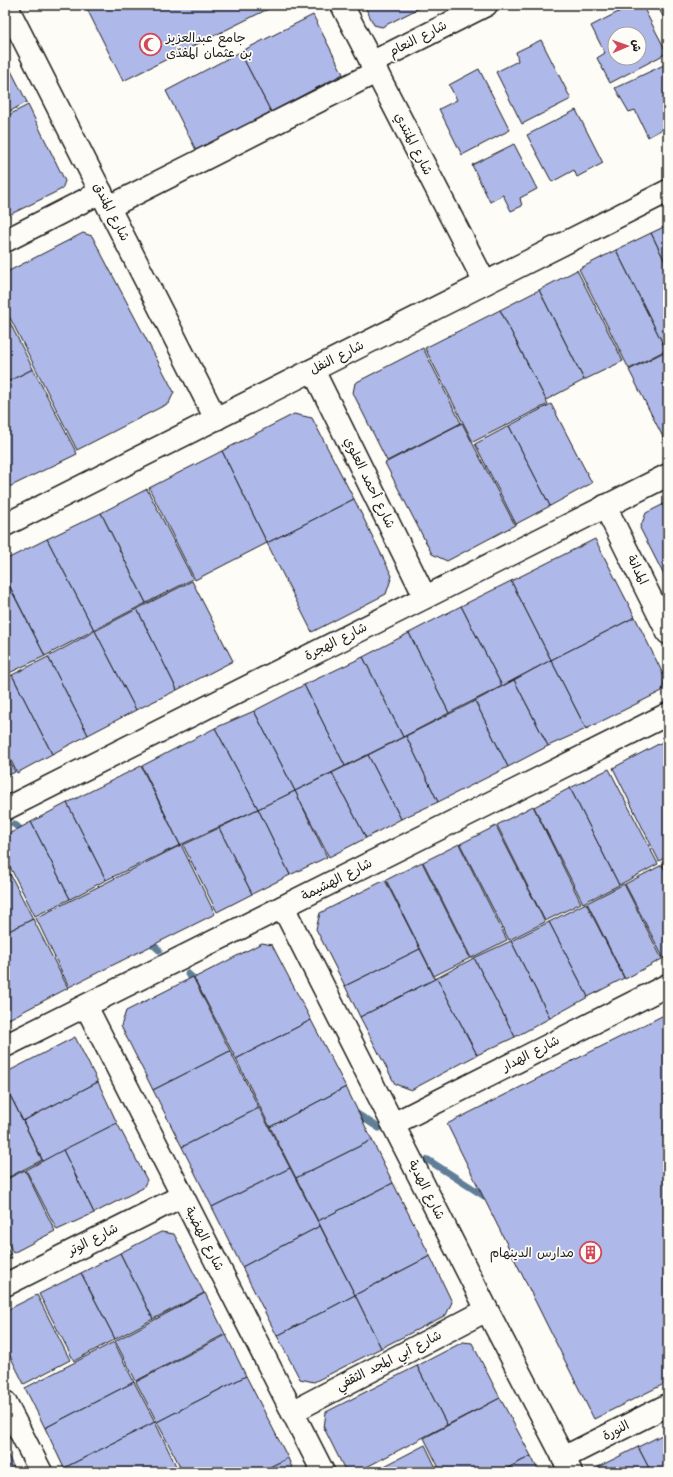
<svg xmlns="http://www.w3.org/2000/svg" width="673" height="1477" font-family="Kalam,'Playpen Sans Arabic',sans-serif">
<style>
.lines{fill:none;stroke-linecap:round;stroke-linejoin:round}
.stream{stroke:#607e98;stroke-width:7}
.building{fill:#afb9e9;stroke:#1c1c1c;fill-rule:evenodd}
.minor-casing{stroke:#1c1c1c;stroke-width:25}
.minor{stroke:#fdfcf7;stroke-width:22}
.labels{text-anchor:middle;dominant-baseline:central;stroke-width:3.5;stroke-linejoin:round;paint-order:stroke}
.poi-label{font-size:13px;fill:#1c1c1c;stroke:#fdfcf7;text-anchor:start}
.street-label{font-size:13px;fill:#1c1c1c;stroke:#fdfcf7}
</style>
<rect width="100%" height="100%" fill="#fdfcf7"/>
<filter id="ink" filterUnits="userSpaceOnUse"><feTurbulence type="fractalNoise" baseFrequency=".025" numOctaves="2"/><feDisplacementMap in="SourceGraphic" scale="8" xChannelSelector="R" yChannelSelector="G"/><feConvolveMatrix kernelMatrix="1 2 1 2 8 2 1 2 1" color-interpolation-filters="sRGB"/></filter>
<g filter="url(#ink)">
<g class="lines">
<g class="stream">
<path d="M14,824l12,10"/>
<path d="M147,939l12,11"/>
<path d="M188,974l15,13"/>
<path d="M354,1112l25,16"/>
<path d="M428,1160l61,39"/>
</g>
</g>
<g class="building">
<path d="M95,5h178l1,1 -151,75 -36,-72z"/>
<path d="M364,5h61l-43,22 -8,-2z"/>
<path d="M632,5h10l25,48 -57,30 -13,-25 8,-5 -14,-27zM615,34h24v24h-24z"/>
<path d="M668,6v19l-8,-14z"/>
<path d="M313,15l30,59 -72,38 -31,-60z"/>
<path d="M541,40l30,59 -49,25 -26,-52 22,-11 -2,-9z"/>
<path d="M240,52l31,60 -75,38 -30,-59z"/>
<path d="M5,59l22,43 -22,12z"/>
<path d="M668,63v63l-20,11 -13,-27 -6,2 -14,-24z"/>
<path d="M479,69l31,61 -48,25 -23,-46 18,-9 -8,-15z"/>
<path d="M28,105l37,76 -3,8 -57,28v-100z"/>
<path d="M576,110l27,53 -26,14 -3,-7 -22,12 -25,-47z"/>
<path d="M514,144l23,45 -17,9 2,8 -11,5 -8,-16 -13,7 -18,-37z"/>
<path d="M668,225v43l-17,-35z"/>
<path d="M83,233l9,3 82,156 -5,11 -92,47 -72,-142v-35z"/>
<path d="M651,233l17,35v81l-2,1 -50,-100z"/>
<path d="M616,250l50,100 -37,19 -50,-100z"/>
<path d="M577,270l46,91 -39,19 -45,-90z"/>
<path d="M539,290l45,90 -38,20 -46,-90z"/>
<path d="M500,310l48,94 -75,38 -48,-94z"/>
<path d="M5,313l28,56 -28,14z"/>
<path d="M423,348l38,75 -74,38 -34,-68 2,-10z"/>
<path d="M668,350v97l-39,-77z"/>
<path d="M33,369l44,85 -72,35v-106z"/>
<path d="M551,404l41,79 -42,23 -41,-80z"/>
<path d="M294,414l18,4 42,81 -87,44 -45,-92z"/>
<path d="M462,423l53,102 -68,36 -15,-7 -47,-91z"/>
<path d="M509,426l41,80 -34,18 -41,-80z"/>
<path d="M222,451l45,92 -72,37 -46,-92z"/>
<path d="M147,489l46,90 -47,24 -45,-90z"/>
<path d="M354,499l38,77 -6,18 -74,38 -45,-89z"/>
<path d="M668,502v81l-28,-55 6,-15z"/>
<path d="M101,513l45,90 -52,27 -47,-91z"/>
<path d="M47,539l47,91 -49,26 -40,-79v-17z"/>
<path d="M595,539l40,78 -84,43 -40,-79z"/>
<path d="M5,578l40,78 -38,18 -2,-5z"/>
<path d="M192,581l41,80 -56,29 -40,-81z"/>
<path d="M511,581l40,79 -49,26 -41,-80z"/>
<path d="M461,606l41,80 -53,27 -40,-80z"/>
<path d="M137,609l40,81 -41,20 -41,-79z"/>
<path d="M635,617l30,61 -3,13 -76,38 -35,-69z"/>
<path d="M95,631l41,79 -48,25 -40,-78z"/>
<path d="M409,633l40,80 -46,24 -40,-80z"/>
<path d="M48,657l40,78 -36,19 -40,-79z"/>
<path d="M363,657l40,80 -58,29 -41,-81z"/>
<path d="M551,660l35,69 -38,17 -34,-66z"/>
<path d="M12,675l40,79 -35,19 -12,-25v-70z"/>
<path d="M514,680l34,66 -40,21 -33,-66z"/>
<path d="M304,685l41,81 -50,25 -41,-80z"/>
<path d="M475,701l33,66 -70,35 -32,-66z"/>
<path d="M254,711l41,80 -37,18 -43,-81z"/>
<path d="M215,728l43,81 -78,36 -38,-79z"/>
<path d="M406,736l32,66 -37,17 -33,-64z"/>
<path d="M668,739v117l-9,5 -46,-93z"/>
<path d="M5,752l10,20 -10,5z"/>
<path d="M368,755l33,64 -35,19 -34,-65z"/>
<path d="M141,766l39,79 -74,35 -39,-77z"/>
<path d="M609,769l49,95 -39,21 -49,-97z"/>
<path d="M332,773l34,65 -37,19 -34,-66z"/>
<path d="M570,788l49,97 -36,18 -49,-96z"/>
<path d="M295,791l32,66 -37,18 -32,-66z"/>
<path d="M67,803l39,77 -36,19 -39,-77z"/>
<path d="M533,806l48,97 -36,18 -48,-96z"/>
<path d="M258,809l32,66 -38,19 -33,-66z"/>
<path d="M31,822l39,77 -35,17 -30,-59v-21z"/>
<path d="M496,826l49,96 -36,18 -49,-96z"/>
<path d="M219,828l33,66 -35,18 -34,-67z"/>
<path d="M459,844l48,96 -36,18 -48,-96z"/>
<path d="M181,845l34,69 -146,73 -33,-69z"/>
<path d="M668,859v15l-6,-12z"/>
<path d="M422,862l48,96 -36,18 -48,-96z"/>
<path d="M5,864l28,55 -28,14z"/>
<path d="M662,865l6,11v81l-4,2 -39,-75z"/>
<path d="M385,880l35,69 -75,37 -29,-57 4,-16z"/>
<path d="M624,884l38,75 -37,20 -38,-76z"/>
<path d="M586,903l38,75 -36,19 -39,-75z"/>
<path d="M33,919l35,69 -63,33v-88z"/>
<path d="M549,922l39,75 -38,21 -39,-77z"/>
<path d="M511,941l39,77 -35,19 -41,-79z"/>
<path d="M262,943l10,2 39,75 -75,39 -42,-81z"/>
<path d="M420,949l15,30 -75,38 -15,-31z"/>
<path d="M474,958l41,79 -38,18 -40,-77z"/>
<path d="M193,977l37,74 -77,39 -32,-64 5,-15z"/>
<path d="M437,978l40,77 -66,35 -16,-6 -35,-67z"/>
<path d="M668,1013v369l-74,37 -147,-295z"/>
<path d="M311,1020l35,67 -76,40 -34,-68z"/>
<path d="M75,1037l23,45 -75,39 -18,-36v-12z"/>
<path d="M230,1051l29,57 -77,39 -29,-57z"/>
<path d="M98,1082l19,41 -74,38 -20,-40z"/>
<path d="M5,1085l37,75 -37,19z"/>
<path d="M346,1087l26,53 -76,38 -26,-51z"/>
<path d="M259,1108l31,60 -78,39 -30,-60z"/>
<path d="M117,1123l30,57 -4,8 -49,25 -31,-63z"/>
<path d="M372,1140l21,43 -75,38 -22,-43z"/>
<path d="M63,1150l31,63 -37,17 -31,-60z"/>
<path d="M290,1168l30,58 -78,41 -30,-60z"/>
<path d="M25,1170l30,61 -42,22 -8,-16v-57z"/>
<path d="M393,1183l37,73 -75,39 -37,-74z"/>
<path d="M320,1226l35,69 -78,41 -35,-69z"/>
<path d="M161,1232l13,2 30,59 -51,26 -33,-66z"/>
<path d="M5,1244l7,14 -7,3z"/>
<path d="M120,1253l33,66 -38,20 -34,-66z"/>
<path d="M430,1256l22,46 -6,13 -65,33 -26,-53z"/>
<path d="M81,1273l34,66 -41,22 -35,-67z"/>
<path d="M205,1293l20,41 -89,47 -21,-40z"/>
<path d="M37,1295l33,65 -46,24 -19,-38v-35z"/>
<path d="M355,1295l26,53 -67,34 -14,-3 -23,-43z"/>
<path d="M226,1335l20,41 -89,46 -21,-40z"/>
<path d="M114,1342l20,40 -89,46 -20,-40z"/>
<path d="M463,1342l9,1 28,55 -53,27 -30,-59z"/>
<path d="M417,1366l30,59 -90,47h-11l-22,-44 2,-16z"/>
<path d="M246,1376l42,82 -28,14h-77l-26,-50z"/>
<path d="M134,1382l21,40 -91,46 -19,-40z"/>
<path d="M500,1398l31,58 -31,16h-59l-17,-34z"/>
<path d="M155,1422l21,44 -12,6h-98l-2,-4z"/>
<path d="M668,1432v40h-17l-13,-25z"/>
<path d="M425,1445l13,27h-65z"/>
<path d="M638,1447l13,25h-55l2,-5z"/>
<path d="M5,1450l11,22h-11z"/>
<path d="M531,1456l8,16h-39z"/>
<path d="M288,1458l6,14h-34z"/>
<path d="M176,1466l4,6h-16z"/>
</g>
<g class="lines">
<defs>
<g id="minor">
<path d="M6,5l210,414"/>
<path d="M342,5l143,278"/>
<path d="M371,63l115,-58"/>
<path d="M109,207l267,-135"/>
<path d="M5,241l96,-49"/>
<path d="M313,370l112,227"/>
<path d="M605,506l63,127"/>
<path d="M5,525l663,-334"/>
<path d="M5,809l663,-334"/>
<path d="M283,907l204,403 84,162"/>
<path d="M86,1006l237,466"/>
<path d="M5,1046l663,-332"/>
<path d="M393,1124l275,-139"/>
<path d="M5,1285l177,-89"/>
<path d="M5,1402l36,70"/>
<path d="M292,1412l195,-102"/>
<path d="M563,1458l105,-53"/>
</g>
</defs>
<use href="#minor" class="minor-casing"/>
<use href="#minor" class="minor"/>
</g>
</g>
<defs>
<symbol id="mosque-ring" viewBox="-11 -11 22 22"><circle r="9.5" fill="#fdfcf7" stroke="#d1495b" stroke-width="1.5"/><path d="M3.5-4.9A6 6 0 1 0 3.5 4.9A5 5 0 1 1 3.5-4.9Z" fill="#d1495b"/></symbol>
<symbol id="building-ring" viewBox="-11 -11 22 22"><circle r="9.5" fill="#fdfcf7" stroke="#d1495b" stroke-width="1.5"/><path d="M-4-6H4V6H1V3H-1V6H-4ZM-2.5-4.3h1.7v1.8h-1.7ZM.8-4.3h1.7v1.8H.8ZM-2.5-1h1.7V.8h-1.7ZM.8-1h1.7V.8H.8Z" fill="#d1495b"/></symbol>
</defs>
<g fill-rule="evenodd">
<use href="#mosque-ring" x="138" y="32" width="25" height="25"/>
<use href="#building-ring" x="578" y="1240" width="25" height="25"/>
</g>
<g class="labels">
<g class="poi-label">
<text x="166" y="38">جامع عبدالعزيز<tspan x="166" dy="15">بن عثمان المفدّى</tspan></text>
<text x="574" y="1253" text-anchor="end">مدارس الدينهام</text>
</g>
<g class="street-label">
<text transform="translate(418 39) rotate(-27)">شارع النعام</text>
<text transform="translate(413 144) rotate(63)">شارع المنتدي</text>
<text transform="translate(111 212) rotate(63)">شارع المندق</text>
<text transform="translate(337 358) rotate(-27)">شارع النفل</text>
<text transform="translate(369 483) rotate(64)">شارع أحمد العلوي</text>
<text transform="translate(637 570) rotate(64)">المدانة</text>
<text transform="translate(336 642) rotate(-27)">شارع الهجرة</text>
<text transform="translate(337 880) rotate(-27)">شارع الهشيمة</text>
<text transform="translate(531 1054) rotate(-27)">شارع الهدار</text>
<text transform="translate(426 1190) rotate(63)">شارع الهدية</text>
<text transform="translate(204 1239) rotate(63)">شارع الهضبة</text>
<text transform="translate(93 1240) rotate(-27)">شارع الوتر</text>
<text transform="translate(389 1361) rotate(-27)">شارع أبي المجد الثقفي</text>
<text transform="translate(616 1431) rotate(-27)">النورة</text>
</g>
</g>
<rect width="673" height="1477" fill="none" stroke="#fdfcf7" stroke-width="20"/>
<rect x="10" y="10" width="653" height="1457" fill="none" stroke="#1c1c1c" stroke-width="1.5" filter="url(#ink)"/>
<g transform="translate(627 46) rotate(88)"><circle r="19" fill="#fdfcf7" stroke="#a3a29f"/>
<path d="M0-3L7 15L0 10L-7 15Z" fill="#d1495b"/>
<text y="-6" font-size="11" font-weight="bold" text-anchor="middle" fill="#1c1c1c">ش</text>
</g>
</svg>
